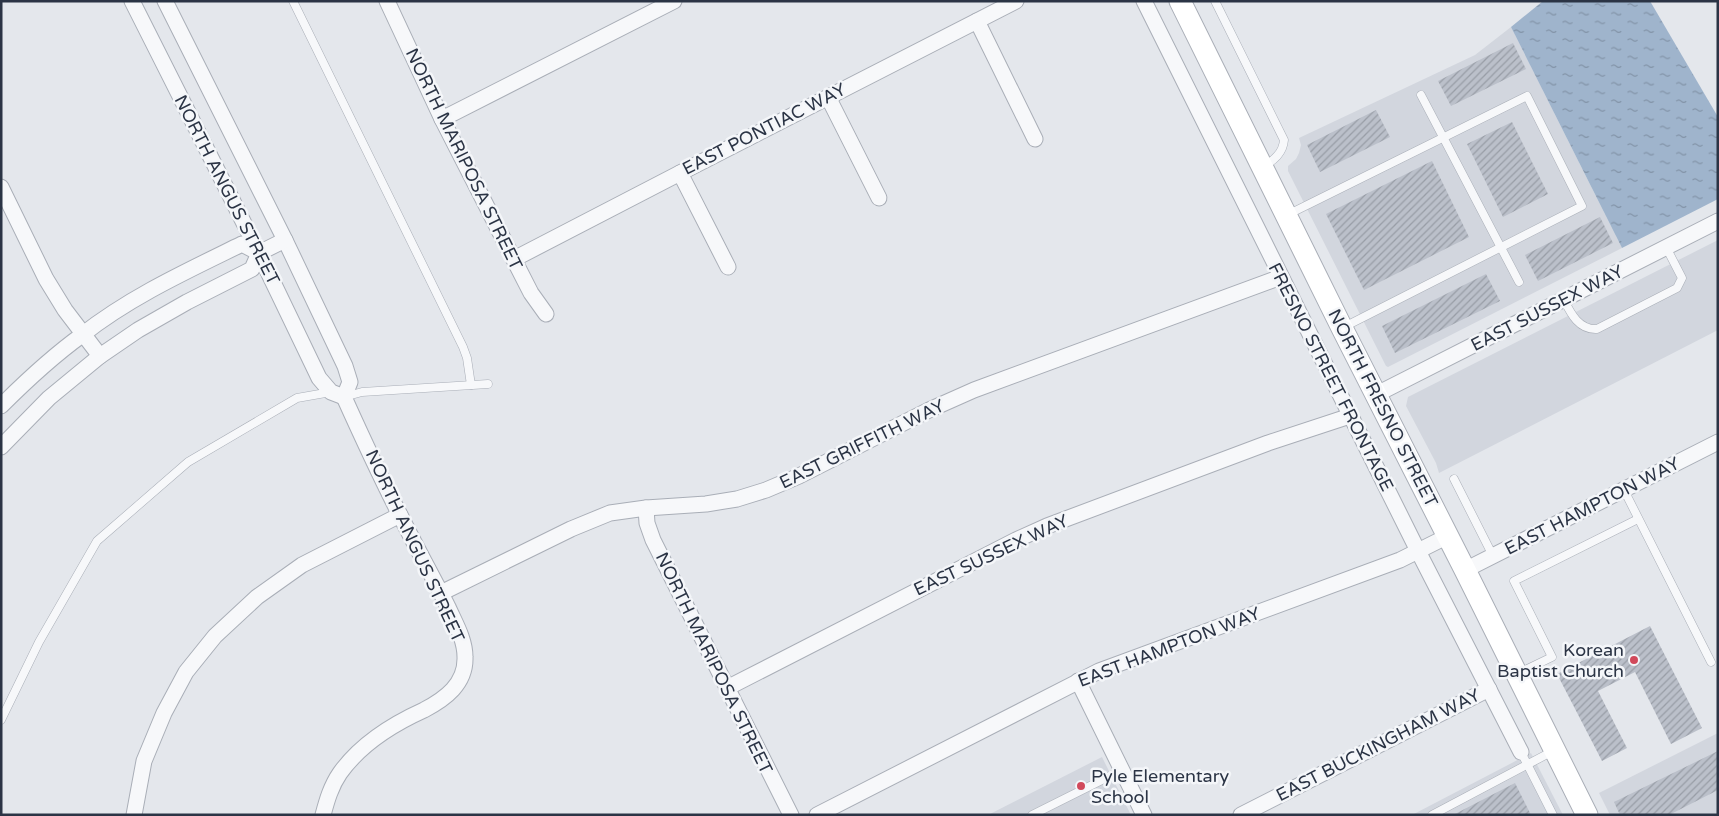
<svg xmlns="http://www.w3.org/2000/svg" width="1719" height="816" font-family="'Varela Round',sans-serif">
<style>
.built{fill:#d2d6de}
.water{fill:url(#water-ripples)}
.building{fill:url(#building-hatch)}
.lines{fill:none;stroke-linecap:round;stroke-linejoin:round}
.service-casing{stroke:#a9aeb7;stroke-width:9}
.minor-casing{stroke:#a9aeb7;stroke-width:17}
.secondary-casing{stroke:#a9aeb7;stroke-width:23}
.service{stroke:#f7f8fa;stroke-width:8}
.minor{stroke:#f7f8fa;stroke-width:15}
.secondary{stroke:#fff;stroke-width:21}
.poi-dot{fill:#d1495b;stroke:#f4f6f9;stroke-width:2}
.labels{text-anchor:middle;dominant-baseline:central;stroke-width:5;stroke-linejoin:round;paint-order:stroke}
.street-label{font-size:18px;fill:#2b3445;stroke:#f4f6f9}
.poi-label{font-size:18px;fill:#2b3445;stroke:#f4f6f9;text-anchor:end}
</style>
<defs>
<pattern id="water-ripples" width="26" height="14" patternUnits="userSpaceOnUse" patternTransform="scale(1.25)"><rect width="26" height="14" fill="#9fb4cc"/><path d="M2 4q2-2 4 0t4 0M15 11q2-2 4 0t4 0" fill="none" stroke="#8293a7"/></pattern>
<pattern id="building-hatch" width="6" height="6" patternUnits="userSpaceOnUse" patternTransform="scale(1.25)"><rect width="6" height="6" fill="#bbc0ca"/><path d="M-1 1l2-2M0 6l6-6M5 7l2-2" fill="none" stroke="#989da6"/></pattern>
</defs>
<rect width="100%" height="100%" fill="#e4e7ec"/>
<g class="built">
<path d="M1511,27l111,221 -234,119 -2,-1 -98,-195v-5l8,-7 3,-6 2,-8 -2,-7 176,-83z"/>
<path d="M1718,240v90l-279,143 -3,-10 -30,-57 2,-9z"/>
<path d="M1718,733v82h-108l-11,-22z"/>
<path d="M1531,753l32,62h-151z"/>
<path d="M1102,757l29,58h-143z"/>
</g>
<path class="water" d="M1543,1h107l68,116v82l-96,49 -111,-221z"/>
<g class="building">
<path d="M1513,43l13,26 -75,37 -13,-25z"/>
<path d="M1376,110l14,27 -70,35 -13,-27z"/>
<path d="M1512,122l36,72 -45,23 -36,-73z"/>
<path d="M1432,161l37,76 -105,53 -38,-76z"/>
<path d="M1600,217l13,26 -75,38 -13,-26z"/>
<path d="M1486,274l14,27 -105,52 -13,-27z"/>
<path d="M1650,626l52,102 -31,16 -36,-72 -37,19 29,57 -25,13 -45,-87z"/>
<path d="M1718,751v39l-49,25h-49l-6,-13z"/>
<path d="M1515,783l16,32h-78z"/>
</g>
<g class="lines">
<defs>
<g id="service">
<path d="M293,1l170,346 4,11 4,27"/>
<path d="M1215,1l69,139c-1,13 -10,20 -21,27"/>
<path d="M1421,95l98,187"/>
<path d="M1287,215l240,-119 55,110 -238,121"/>
<path d="M1564,300c7,14 15,30 33,29l80,-41 5,-10 -16,-31"/>
<path d="M344,397l18,-5 126,-8"/>
<path d="M1454,479l39,77"/>
<path d="M1624,490l87,172"/>
<path d="M1519,673l33,-16 -38,-76 124,-62"/>
<path d="M1,720l38,-78 58,-101 91,-79 109,-64 34,-6"/>
<path d="M1521,752l32,63"/>
<path d="M1032,815l90,-45"/>
<path d="M1432,815l121,-64"/>
</g>
<g id="minor">
<path d="M132,1l127,252 60,125 12,14 13,5"/>
<path d="M165,1l120,239 60,126 5,16 -6,15c18,40 37,81 57,120 15,30 32,60 47,90 7,16 17,32 17,50 1,27 -20,42 -41,53 -31,14 -64,35 -84,63 -9,13 -13,27 -17,42"/>
<path d="M387,1l55,118 89,174 15,21"/>
<path d="M1144,1l274,550 103,201"/>
<path d="M977,21l58,118"/>
<path d="M828,97l51,101"/>
<path d="M442,119l232,-118"/>
<path d="M680,173l48,94"/>
<path d="M1,187l45,92 19,31 35,46"/>
<path d="M514,259l166,-86 336,-172"/>
<path d="M1375,395l343,-174"/>
<path d="M1,406c26,-26 52,-50 81,-71 48,-38 105,-64 160,-91l17,9"/>
<path d="M1,447l48,-49 51,-42 38,-26 49,-28 65,-33 7,-16 26,-13"/>
<path d="M646,508l1,15 6,17 138,275"/>
<path d="M1465,570l253,-128"/>
<path d="M441,593l130,-64 39,-16 36,-5 60,-4 31,-5 29,-9 33,-14 130,-66 45,-20 307,-113"/>
<path d="M1078,681l66,134"/>
<path d="M727,688l289,-148 31,-14 221,-83 82,-27"/>
<path d="M134,815l10,-54 20,-48 22,-41 29,-36 42,-39 45,-32 98,-50"/>
<path d="M817,815l282,-144 301,-111 48,-24"/>
<path d="M1241,815l248,-126"/>
</g>
<path id="secondary" d="M1180,1l162,327 123,242 122,245"/>
</defs>
<use href="#service" class="service-casing"/>
<use href="#minor" class="minor-casing"/>
<use href="#secondary" class="secondary-casing"/>
<use href="#service" class="service"/>
<use href="#minor" class="minor"/>
<use href="#secondary" class="secondary"/>
</g>
<g class="poi-dot">
<circle cx="1634" cy="660" r="5"/>
<circle cx="1081" cy="786" r="5"/>
</g>
<g class="labels">
<g class="street-label">
<text transform="translate(764 129) rotate(-27)">EAST PONTIAC WAY</text>
<text transform="translate(464 159) rotate(64)">NORTH MARIPOSA STREET</text>
<text transform="translate(227 190) rotate(63)">NORTH ANGUS STREET</text>
<text transform="translate(1547 308) rotate(-27)">EAST SUSSEX WAY</text>
<text transform="translate(1331 377) rotate(63)">FRESNO STREET FRONTAGE</text>
<text transform="translate(1383 408) rotate(63)">NORTH FRESNO STREET</text>
<text transform="translate(862 444) rotate(-26)">EAST GRIFFITH WAY</text>
<text transform="translate(1592 506) rotate(-27)">EAST HAMPTON WAY</text>
<text transform="translate(415 546) rotate(65)">NORTH ANGUS STREET</text>
<text transform="translate(991 555) rotate(-25)">EAST SUSSEX WAY</text>
<text transform="translate(1169 647) rotate(-21)">EAST HAMPTON WAY</text>
<text transform="translate(714 663) rotate(64)">NORTH MARIPOSA STREET</text>
<text transform="translate(1378 745) rotate(-27)">EAST BUCKINGHAM WAY</text>
</g>
<g class="poi-label">
<text x="1624" y="650">Korean<tspan x="1624" dy="21">Baptist Church</tspan></text>
<text x="1091" y="776" text-anchor="start">Pyle Elementary<tspan x="1091" dy="21">School</tspan></text>
</g>
</g>
<rect width="1719" height="816" fill="none" stroke="#2b3445" stroke-width="5"/>
</svg>
